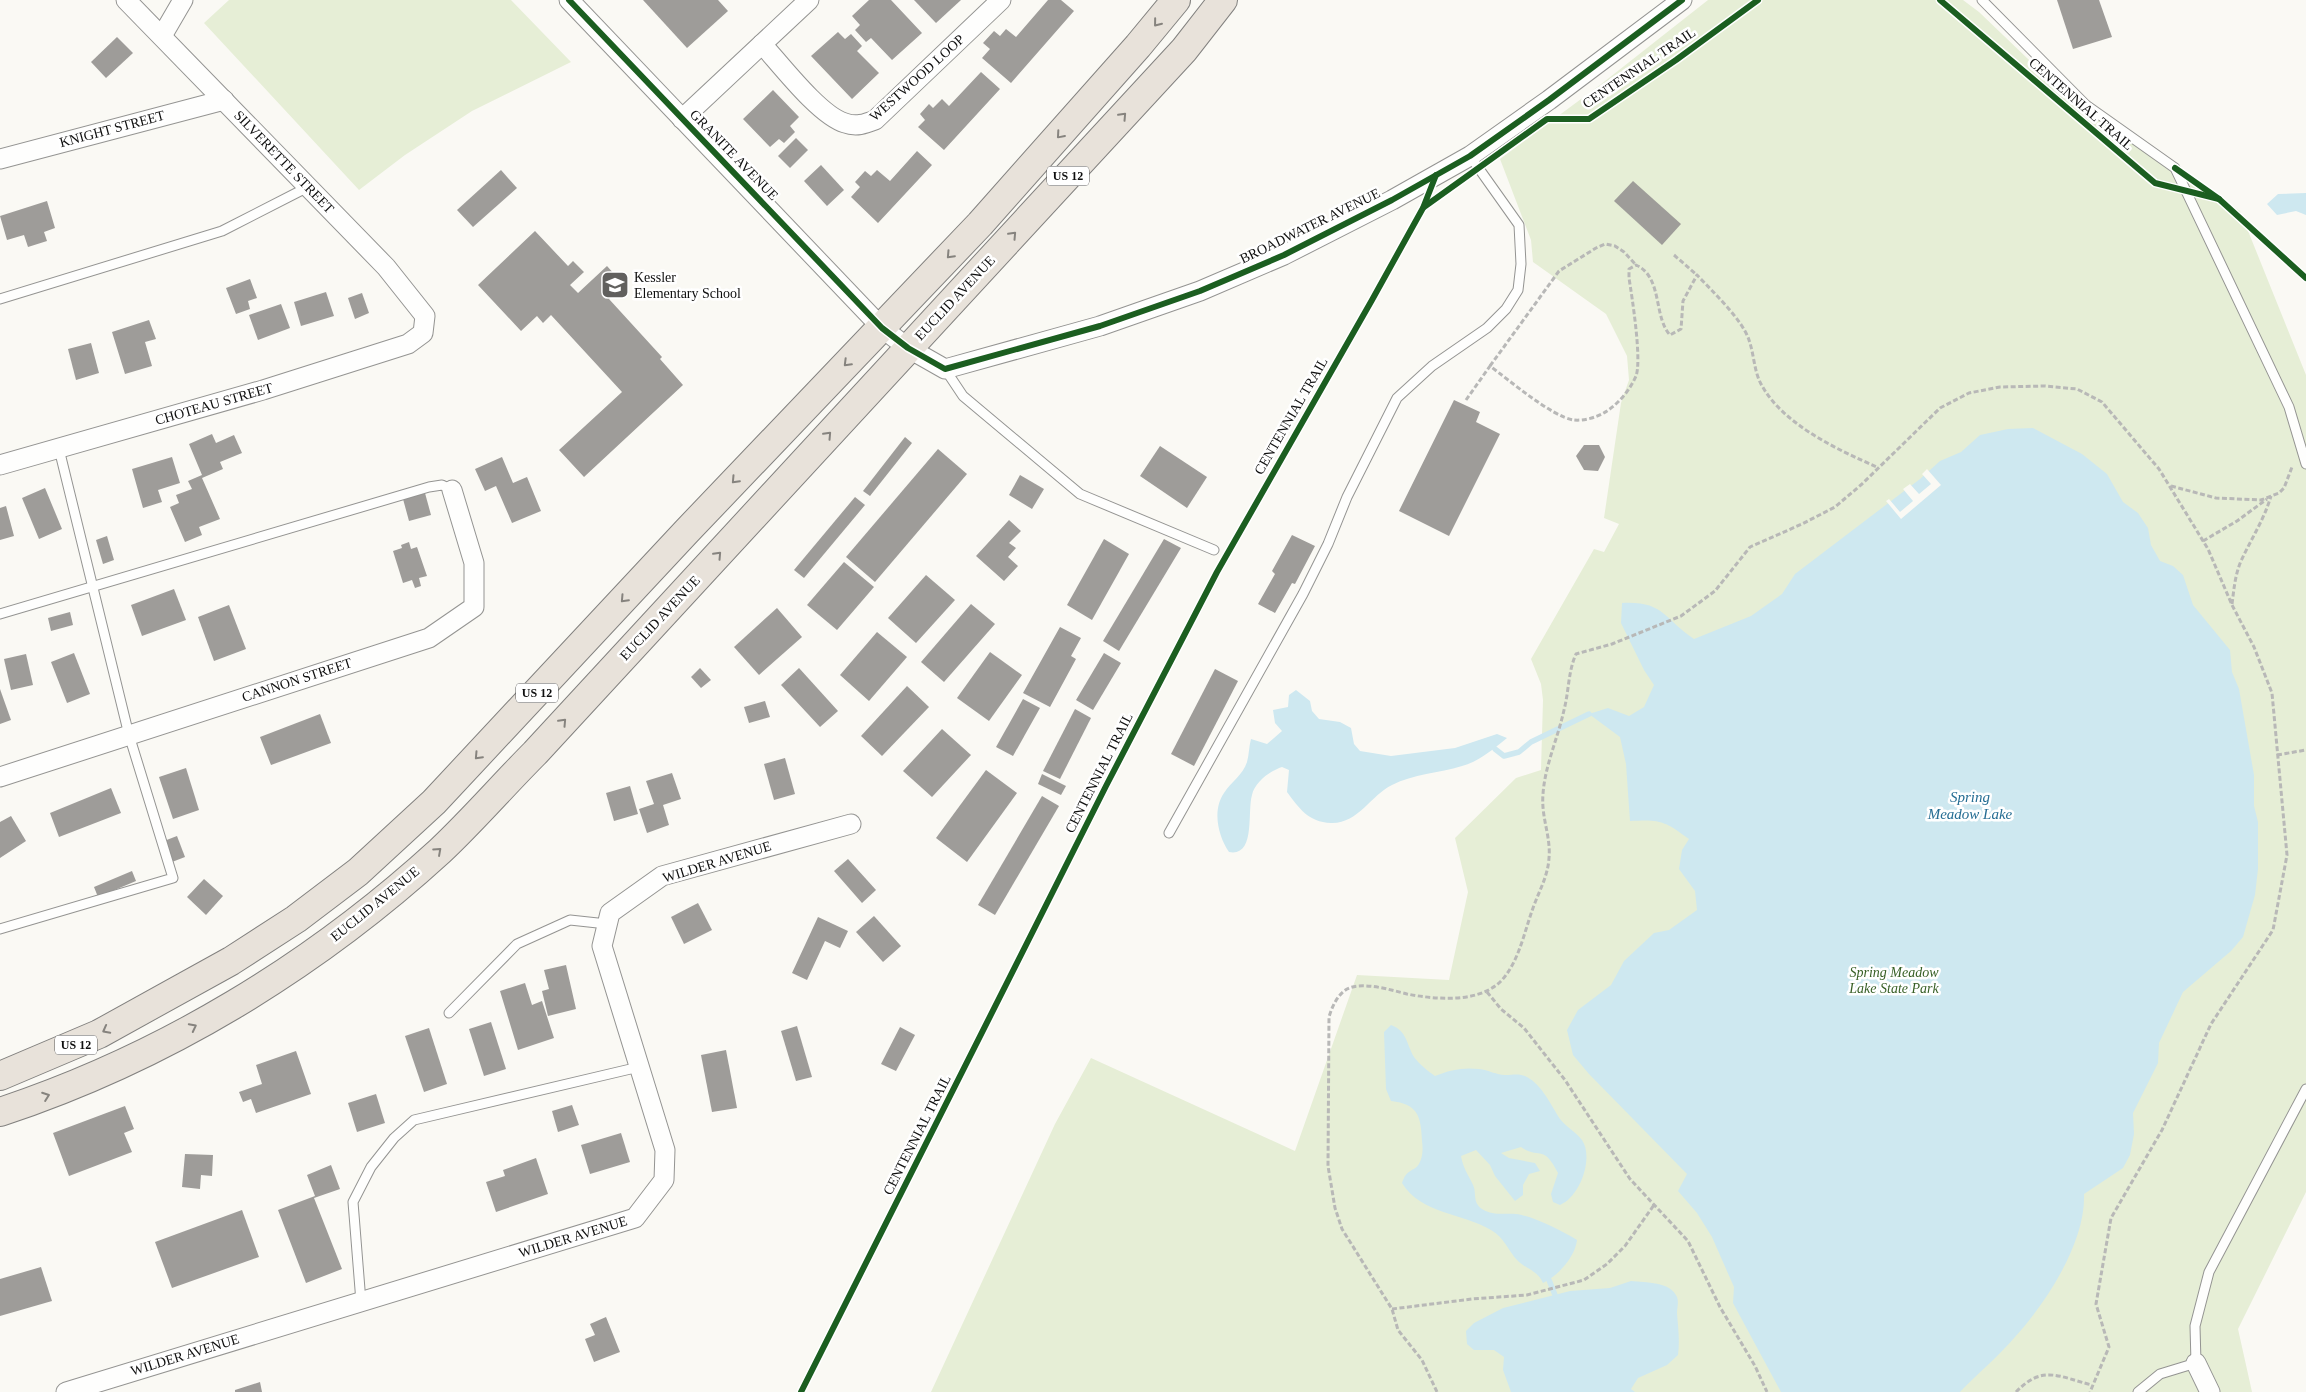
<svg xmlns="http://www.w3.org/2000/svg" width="2306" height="1392" font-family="'Times New Roman',serif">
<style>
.green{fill:#e6eed6}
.water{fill:#cee8f0}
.pier{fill:#faf9f4}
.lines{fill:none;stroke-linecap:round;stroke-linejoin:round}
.stream{stroke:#cee8f0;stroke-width:5.5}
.building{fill:#9e9c99}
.service-casing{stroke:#949492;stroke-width:11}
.minor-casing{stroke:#949492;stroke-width:21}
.trunk-casing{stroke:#82817f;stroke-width:30}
.path{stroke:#b8b8b7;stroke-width:3;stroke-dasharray:5 2.5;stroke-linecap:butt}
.service{stroke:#fefefd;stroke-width:9}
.minor{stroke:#fefefd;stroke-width:19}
.trunk{stroke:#e8e2da;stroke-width:28}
.cycleway-casing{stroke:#fff;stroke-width:9}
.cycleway{stroke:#1b5e20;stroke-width:6}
.oneway{stroke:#86837e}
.labels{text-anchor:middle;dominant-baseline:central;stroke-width:5;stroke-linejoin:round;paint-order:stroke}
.shield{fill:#fff;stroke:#565656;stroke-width:1}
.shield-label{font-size:12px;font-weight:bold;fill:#0e0e0e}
.street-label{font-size:14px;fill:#0e0e0e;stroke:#fff}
.poi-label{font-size:14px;fill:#0e0e0e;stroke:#fff;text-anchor:start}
.park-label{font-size:14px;font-style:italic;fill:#375f25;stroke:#fff}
.water-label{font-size:15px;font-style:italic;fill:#256d93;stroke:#fff}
</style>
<rect width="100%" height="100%" fill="#faf9f4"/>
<g class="green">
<path d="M229,0h282l60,62 -99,49 -67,44 -46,35 -155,-167z"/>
<path d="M1708,0h255l16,12 98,94 163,105 66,164v817l-68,137 14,63h-1321l124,-268 36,-66 204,93 62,-176 92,5 19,-88 -13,-54 61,-60 25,-8 2,-70 -2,-16 -10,-25 63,-110 10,3 15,-28 -15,-6 17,-115 8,-23 -2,-24 -21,-42 -73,-52 -2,-22 -31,-81 100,-74z"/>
</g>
<g class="water">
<path d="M2306,193v22l-10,-4 -19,4 -10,-11 11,-10z"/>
<path d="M2033,428l49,26 25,20 16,28 15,11 10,15 3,17 9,16 13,5 10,9 10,30 37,45 2,22 7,17 15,86v31l4,16v47l-3,26 -12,42 -12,14 -48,41 -24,51 -1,20 -25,50 1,21 -4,21 -7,13 -39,26c2,48 -38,109 -69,143 -17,20 -37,36 -55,55h-179l-48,-89 1,-16 -22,-50 -15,-24 -19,-22 9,-17 -98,-100 -16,-19 -6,-25 11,-20 33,-25 13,-24 30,-28 15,-3 28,-20 -2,-19 -16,-22 3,-19 7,-11c-24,-18 -29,-20 -59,-18l-4,-57 -6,-27 -31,-23 19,-6 21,8 15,-9 10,-22 -10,-15 -23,-47 1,-20c42,-2 41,15 72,36l57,-23 31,-22 13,-20 125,-95 20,-18 21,-9 19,-17 28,-6z"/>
<path d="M1296,690l14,11 2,10 7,8 21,3 11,6 3,16 6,7 31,5 64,-8 42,-14 10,4c-15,12 -27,23 -45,28 -23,7 -49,8 -70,19 -21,10 -34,39 -61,38 -23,-1 -32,-15 -44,-31l2,-22 -7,-3c-12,4 -27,15 -30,28 -5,17 4,62 -23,57 -11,-16 -17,-42 -5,-59 7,-11 19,-18 23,-31 2,-7 2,-16 4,-23l16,5 15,-13 -7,-8 -2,-13 15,-3 1,-12z"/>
<path d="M1391,1025c16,6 15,18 23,32 5,7 14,14 21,19 14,-6 29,-9 44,-7 9,1 18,6 26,6 9,0 14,-2 22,2 15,8 24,28 33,42 6,8 16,13 22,21 12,18 -2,57 -22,65l-7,-3 -2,-8 7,-21c-15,-30 -18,-13 -37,-26l-20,6 8,5 26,5 5,8 -11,3 -6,11v10l-8,6 -20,-25 -5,-11 -14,-15 -15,6c2,12 7,18 12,29 4,8 -1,17 9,24 11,7 23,4 34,5 17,2 46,17 61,26 -2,17 -19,36 -34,43 -5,-12 -15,-13 -25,-22 -10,-10 -13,-23 -27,-31 -29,-17 -70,-16 -89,-47 5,-15 12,-11 17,-19 4,-7 4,-16 3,-23 -1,-25 -4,-37 -31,-40l-5,-12 -2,-57z"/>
<path d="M1631,1281c15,2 39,0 46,16 2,5 0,11 0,16 1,14 3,27 1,42l-11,10 -29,13 -7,11 4,3h-124l-8,-22 1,-13 -10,-7h-20l-7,-6 -1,-13 8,-8 29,-15 67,-17 40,-3z"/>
</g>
<path class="pier" d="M1927,469l14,16 -40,34 -15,-18 3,-2 11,13 13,-11 -10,-12 7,-5 9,10 12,-10 -9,-10z"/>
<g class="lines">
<g class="stream">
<path d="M1495,749l9,7 15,-4 12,-10 58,-28"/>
<path d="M1549,1280l6,15"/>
</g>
</g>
<g class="building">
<path d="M643,0h75l10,11 -41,37z"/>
<path d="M869,0h22l31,33 -30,27 -21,-22 -5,4 -11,-12 5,-5 -8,-9z"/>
<path d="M914,0h47l-25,23z"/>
<path d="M1048,0h13l13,11 -63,72 -29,-25 8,-9 -7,-6 11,-12 6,5 6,-7 10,8z"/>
<path d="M2057,0h42l13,37 -39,12z"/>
<path d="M838,32l7,7 6,-5 11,12 -5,5 22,22 -27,26 -41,-43z"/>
<path d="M117,37l16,16 -27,25 -15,-16z"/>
<path d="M981,72l19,17 -56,61 -26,-23 7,-7 -5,-6 9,-10 4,4 9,-9 7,7z"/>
<path d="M773,90l26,27 -9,9 5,6 -11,11 -5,-4 -9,8 -27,-28z"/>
<path d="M796,138l12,12 -18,18 -12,-12z"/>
<path d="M917,151l15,14 -54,58 -27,-26 9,-10 -5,-5 10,-11 6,5 6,-6 13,11z"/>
<path d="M821,165l23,25 -17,16 -23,-25z"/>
<path d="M501,170l16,18 -44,39 -16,-17z"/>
<path d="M1633,181l48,43 -19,21 -48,-44z"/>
<path d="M47,201l8,27 -11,4 3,9 -19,6 -4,-12 -17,5 -7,-24z"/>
<path d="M535,231l33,35 5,-5 11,11 -14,13 8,8 29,-27 17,19 -15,14 53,58 -2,2 23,26 -99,92 -25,-27 63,-58 -71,-77 -8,8 -6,-7 -16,15 -43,-46z"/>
<path d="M250,279l7,19 -9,3 2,8 -14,5 -10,-26z"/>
<path d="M326,292l8,24 -33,10 -7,-24z"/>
<path d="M362,293l7,20 -14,6 -7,-21z"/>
<path d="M281,304l9,24 -32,12 -9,-25z"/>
<path d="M149,320l7,19 -11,3 7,24 -27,8 -13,-42z"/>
<path d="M91,343l8,30 -23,7 -8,-31z"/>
<path d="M1454,400l26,12 -4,10 24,12 -51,102 -50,-25z"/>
<path d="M212,434l4,9 18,-8 8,18 -22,9 3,7 -21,9 18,41 -21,8 3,8 -17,7 -15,-35 9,-4 -3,-8 16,-6 -4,-8 14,-6 -13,-31z"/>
<path d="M905,437l7,6 -42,53 -7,-5z"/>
<path d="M1584,445h15l6,12 -7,14 -14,-1 -8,-14z"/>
<path d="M1160,446l47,31 -20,31 -47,-32z"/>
<path d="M938,449l29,25 -92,108 -29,-25z"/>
<path d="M172,457l8,26 -22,7 4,12 -19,6 -11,-39z"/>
<path d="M502,457l11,26 14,-6 14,34 -29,12 -16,-37 -11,5 -10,-22z"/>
<path d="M1020,475l24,14 -12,20 -23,-14z"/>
<path d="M45,488l17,41 -23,10 -17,-41z"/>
<path d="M425,493l6,22 -22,6 -6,-22z"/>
<path d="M855,497l10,8 -61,73 -10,-8z"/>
<path d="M6,506l8,30 -14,4v-32z"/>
<path d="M1009,520l12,11 -12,12 7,5 -8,9 10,9 -14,15 -28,-25z"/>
<path d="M1292,535l23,11 -20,38 -3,-1 -17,30 -17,-9 17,-30 -3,-3z"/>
<path d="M107,536l7,24 -11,4 -7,-24z"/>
<path d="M1104,539l25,15 -37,66 -25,-15z"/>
<path d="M1164,539l17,9 -62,103 -16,-10z"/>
<path d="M409,542l2,7 6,-2 10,29 -8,2 2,8 -6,2 -3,-8 -9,3 -10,-32 9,-3 -1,-3z"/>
<path d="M844,562l30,25 -37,43 -30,-25z"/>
<path d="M926,575l29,25 -39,43 -28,-25z"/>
<path d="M174,589l12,31 -44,16 -11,-31z"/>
<path d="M971,604l24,20 -51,58 -23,-20z"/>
<path d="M229,605l17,44 -32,12 -16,-44z"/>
<path d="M777,608l25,29 -43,38 -25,-28z"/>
<path d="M70,612l3,13 -22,6 -3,-13z"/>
<path d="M1060,627l21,11 -10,18 5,3 -26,48 -27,-14z"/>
<path d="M877,632l30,25 -38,44 -29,-26z"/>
<path d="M990,652l32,23 -33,46 -32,-23z"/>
<path d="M74,653l16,41 -23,9 -16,-41z"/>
<path d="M1104,653l17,10 -28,47 -17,-10z"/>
<path d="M26,654l7,31 -22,5 -7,-31z"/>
<path d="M700,668l11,12 -10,8 -10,-11z"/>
<path d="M799,668l39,43 -18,16 -39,-42z"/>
<path d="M1215,669l23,12 -44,85 -23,-12z"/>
<path d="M907,686l22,21 -47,49 -21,-20z"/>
<path d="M0,689l11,31 -11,4z"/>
<path d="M1023,699l17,9 -27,48 -17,-9z"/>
<path d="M765,701l5,16 -21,6 -5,-16z"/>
<path d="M1075,709l16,9 -31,61 -17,-8z"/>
<path d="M320,714l11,29 -60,22 -11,-28z"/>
<path d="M942,729l29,26 -39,42 -29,-26z"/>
<path d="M785,758l10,36 -21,6 -10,-36z"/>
<path d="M186,768l13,42 -26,9 -14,-42z"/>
<path d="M986,770l31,23 -50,69 -31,-24z"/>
<path d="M672,773l9,26 -18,6 6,20 -22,8 -8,-24 15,-5 -8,-23z"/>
<path d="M1042,774l24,12 -5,9 -23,-11z"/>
<path d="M630,786l8,28 -24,7 -8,-28z"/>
<path d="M111,788l10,25 -62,24 -9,-24z"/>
<path d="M1042,796l17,10 -64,109 -17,-10z"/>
<path d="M11,816l15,25 -26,17v-36z"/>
<path d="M177,836l8,21 -13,5 -8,-21z"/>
<path d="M848,859l28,31 -14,13 -28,-32z"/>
<path d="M132,871l4,10 -38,16 -4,-10z"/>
<path d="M204,879l19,17 -17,19 -19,-18z"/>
<path d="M698,903l14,27 -28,14 -13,-27z"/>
<path d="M874,916l27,30 -18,16 -27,-30z"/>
<path d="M818,917l30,14 -8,17 -15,-7 -18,39 -15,-7z"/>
<path d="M566,965l10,44 -28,7 -6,-25 7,-2 -5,-19z"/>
<path d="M525,983l7,22 10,-4 12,37 -36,12 -18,-59z"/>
<path d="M491,1022l15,47 -22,7 -15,-47z"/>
<path d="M797,1026l15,51 -16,4 -15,-50z"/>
<path d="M900,1027l15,8 -19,36 -15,-7z"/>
<path d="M429,1028l18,56 -23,8 -19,-56z"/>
<path d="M726,1050l11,58 -25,4 -11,-57z"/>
<path d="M296,1051l15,43 -55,19 -5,-14 -8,3 -4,-10 23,-8 -6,-19z"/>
<path d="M376,1094l9,29 -28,9 -9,-29z"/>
<path d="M572,1105l7,20 -21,7 -6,-21z"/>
<path d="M125,1106l9,23 -10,4 8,19 -63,24 -16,-43z"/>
<path d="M621,1133l9,29 -40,12 -9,-29z"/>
<path d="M185,1154l28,1 -1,21 -11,-1 -1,14 -18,-2z"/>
<path d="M536,1158l12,36 -52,18 -10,-30 19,-6 -2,-6z"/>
<path d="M331,1165l9,24 -26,9 28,71 -36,14 -28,-73 37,-14 -8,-21z"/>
<path d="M242,1210l17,47 -87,31 -17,-46z"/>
<path d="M41,1267l11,34 -52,15v-37z"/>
<path d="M606,1317l14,35 -26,10 -9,-23 10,-4 -5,-11z"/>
<path d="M260,1382l2,10h-27v-2z"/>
</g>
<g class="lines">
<defs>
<g id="service">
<path d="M1982,0l104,105 89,63 114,239 17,57"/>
<path d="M0,299l222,-68 86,-44"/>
<path d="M945,369l18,27 117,98 134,56"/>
<path d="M0,614l429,-127 13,-2 10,5"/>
<path d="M1169,833l134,-239 25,-50 19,-47 50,-99 35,-32 55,-38 19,-19 12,-19 3,-26 -2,-39 -49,-69"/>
<path d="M0,929l173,-51 -44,-143 -70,-286"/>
<path d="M449,1013l68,-69 53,-24 37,4"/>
<path d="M361,1302l-8,-100 18,-35 23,-29 20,-18 225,-53"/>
<path d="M2138,1392l22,-18 36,-11 -1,-37 14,-54 97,-183"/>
</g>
<g id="minor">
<path d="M569,0l313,328 26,20 37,21 155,-43 100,-35 84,-36 108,-55 78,-44 79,-56 133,-100"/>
<path d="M162,36l21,-36"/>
<path d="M762,44c19,21 58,72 83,79 11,4 20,1 30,-3l126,-120"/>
<path d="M682,119l127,-119"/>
<path d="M0,159l224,-59"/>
<path d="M0,465l263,-75 145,-46 15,-11 2,-17 -39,-49 -260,-267"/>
<path d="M0,777l429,-139 45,-31v-44l-22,-73"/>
<path d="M2196,1363l14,29"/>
<path d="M66,1392l569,-174 29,-38 1,-30 -63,-204 8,-33 52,-37 189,-52"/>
</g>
<g id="trunk">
<path d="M0,1076l99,-42 132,-73 65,-42 62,-47 76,-70 253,-271 293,-307 158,-178 38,-46"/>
<path d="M0,1112c163,-54 313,-145 440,-261 33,-31 63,-66 95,-98l649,-703 39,-50"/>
</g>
</defs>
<use href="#service" class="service-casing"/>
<use href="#minor" class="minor-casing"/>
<use href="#trunk" class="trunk-casing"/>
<g class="path">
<path d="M1674,255l23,20"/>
<path d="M1490,366l69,-95 37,-23 9,-4 10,2 9,6 12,13"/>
<path d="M1466,400l24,-34c19,14 62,51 84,54 11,1 24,-3 33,-9 12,-8 23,-21 29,-35 6,-16 -4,-79 -7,-98v-9l7,-4c27,12 17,51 34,70l11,-6 2,-28 14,-26c15,16 45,44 52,65 5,14 5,31 12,44 21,40 77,66 116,83"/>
<path d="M2171,486l45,12 45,2 18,-7 5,-5 8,-21"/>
<path d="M2203,541l34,-20 30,-22"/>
<path d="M2232,604c2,-15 3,-29 9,-43 10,-22 23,-41 30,-65"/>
<path d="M2277,755l29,-5"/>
<path d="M1487,992l14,17 23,19 41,52 65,99 58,62 32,66 35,59 12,26"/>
<path d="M1392,1309l80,-10 55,-4 57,-15 23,-16 18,-18 29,-41"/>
<path d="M1437,1392l-15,-32 -24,-30 -6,-21 -50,-80 -7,-21 -7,-42 1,-149c3,-10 8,-22 18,-28 15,-8 44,1 60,5 31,6 79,10 99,-19 14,-19 19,-45 27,-67 6,-17 15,-32 16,-50 2,-22 -8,-40 -6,-64 2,-29 15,-56 21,-84 5,-19 4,-38 12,-56l36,-10 69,-28 34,-25 35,-44 52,-23 33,-17 27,-23 78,-76 29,-15 31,-6 45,-1 32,3 25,13 57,67 49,80 24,56 22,42 18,46 15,162 -14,75 -62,94 -49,106 -51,88 -15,86 13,43 -19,45"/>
<path d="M2016,1392c27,-28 43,-15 76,-7"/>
</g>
<use href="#service" class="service"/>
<use href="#minor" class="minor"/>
<use href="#trunk" class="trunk"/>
<defs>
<g id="cycleway">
<path d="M569,0l313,328 26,20 37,21 155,-43 100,-35 84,-36 108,-55 78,-44 79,-56 133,-100"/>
<path d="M1940,0l215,183 64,16"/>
<path d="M2175,168l44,31 87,79"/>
<path d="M1424,207l123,-88h42l87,-59 82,-60"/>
<path d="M801,1392l305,-606 111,-214 155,-272 51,-92 13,-33"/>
</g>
</defs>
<use href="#cycleway" class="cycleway-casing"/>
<use href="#cycleway" class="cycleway"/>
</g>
<defs><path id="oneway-chevron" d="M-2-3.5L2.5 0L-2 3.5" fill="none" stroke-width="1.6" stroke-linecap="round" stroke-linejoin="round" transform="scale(1.25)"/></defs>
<g class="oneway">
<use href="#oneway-chevron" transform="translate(1157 23) rotate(129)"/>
<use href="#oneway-chevron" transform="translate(1123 116) rotate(-47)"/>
<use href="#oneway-chevron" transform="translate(1060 135) rotate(131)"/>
<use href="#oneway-chevron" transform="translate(1013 235) rotate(-47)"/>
<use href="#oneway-chevron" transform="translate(950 255) rotate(133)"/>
<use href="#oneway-chevron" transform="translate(847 363) rotate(135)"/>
<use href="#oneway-chevron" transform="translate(828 435) rotate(-47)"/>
<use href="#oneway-chevron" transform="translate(735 480) rotate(133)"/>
<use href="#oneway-chevron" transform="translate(718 555) rotate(-47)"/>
<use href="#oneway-chevron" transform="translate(624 599) rotate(133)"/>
<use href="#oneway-chevron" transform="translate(563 722) rotate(-47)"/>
<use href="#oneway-chevron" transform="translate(478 756) rotate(133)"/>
<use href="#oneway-chevron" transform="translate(438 851) rotate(-42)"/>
<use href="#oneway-chevron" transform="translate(193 1027) rotate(-27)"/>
<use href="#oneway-chevron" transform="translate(106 1030) rotate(152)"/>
<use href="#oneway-chevron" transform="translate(46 1096) rotate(-20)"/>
</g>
<defs>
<symbol id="school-square" viewBox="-11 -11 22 22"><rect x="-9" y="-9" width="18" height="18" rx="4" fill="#61605e" stroke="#fff"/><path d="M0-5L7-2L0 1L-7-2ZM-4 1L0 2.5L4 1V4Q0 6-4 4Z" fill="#fff"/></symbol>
</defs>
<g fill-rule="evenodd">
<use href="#school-square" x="599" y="269" width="32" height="32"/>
</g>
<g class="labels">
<g class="shield">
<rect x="1047" y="166.5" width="42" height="19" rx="4"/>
<rect x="516" y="683.5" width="42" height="19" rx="4"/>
<rect x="55" y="1035.5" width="42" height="19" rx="4"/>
</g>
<g class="shield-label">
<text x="1068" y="176">US 12</text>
<text x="537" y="693">US 12</text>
<text x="76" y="1045">US 12</text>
</g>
<g class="street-label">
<text transform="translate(1639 68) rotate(-34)">CENTENNIAL TRAIL</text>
<text transform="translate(917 78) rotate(-42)">WESTWOOD LOOP</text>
<text transform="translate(2081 104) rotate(41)">CENTENNIAL TRAIL</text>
<text transform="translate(112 129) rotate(-15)">KNIGHT STREET</text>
<text transform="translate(734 155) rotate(46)">GRANITE AVENUE</text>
<text transform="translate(284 162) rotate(46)">SILVERETTE STREET</text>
<text transform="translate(1310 226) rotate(-26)">BROADWATER AVENUE</text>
<text transform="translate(955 298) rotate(-47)">EUCLID AVENUE</text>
<text transform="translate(214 404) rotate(-16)">CHOTEAU STREET</text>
<text transform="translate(1291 416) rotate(-60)">CENTENNIAL TRAIL</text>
<text transform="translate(660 618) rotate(-47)">EUCLID AVENUE</text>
<text transform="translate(297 680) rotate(-18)">CANNON STREET</text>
<text transform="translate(1099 773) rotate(-63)">CENTENNIAL TRAIL</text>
<text transform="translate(717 862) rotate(-17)">WILDER AVENUE</text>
<text transform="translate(375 904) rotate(-39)">EUCLID AVENUE</text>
<text transform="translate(917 1135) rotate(-63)">CENTENNIAL TRAIL</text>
<text transform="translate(573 1237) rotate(-17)">WILDER AVENUE</text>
<text transform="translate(185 1355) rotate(-17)">WILDER AVENUE</text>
</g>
<g class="poi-label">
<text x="634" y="277">Kessler<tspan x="634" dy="16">Elementary School</tspan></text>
</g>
<g class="park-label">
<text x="1894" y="972">Spring Meadow<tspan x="1894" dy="16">Lake State Park</tspan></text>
</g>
<g class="water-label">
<text x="1970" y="797">Spring<tspan x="1970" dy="17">Meadow Lake</tspan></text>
</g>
</g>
</svg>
